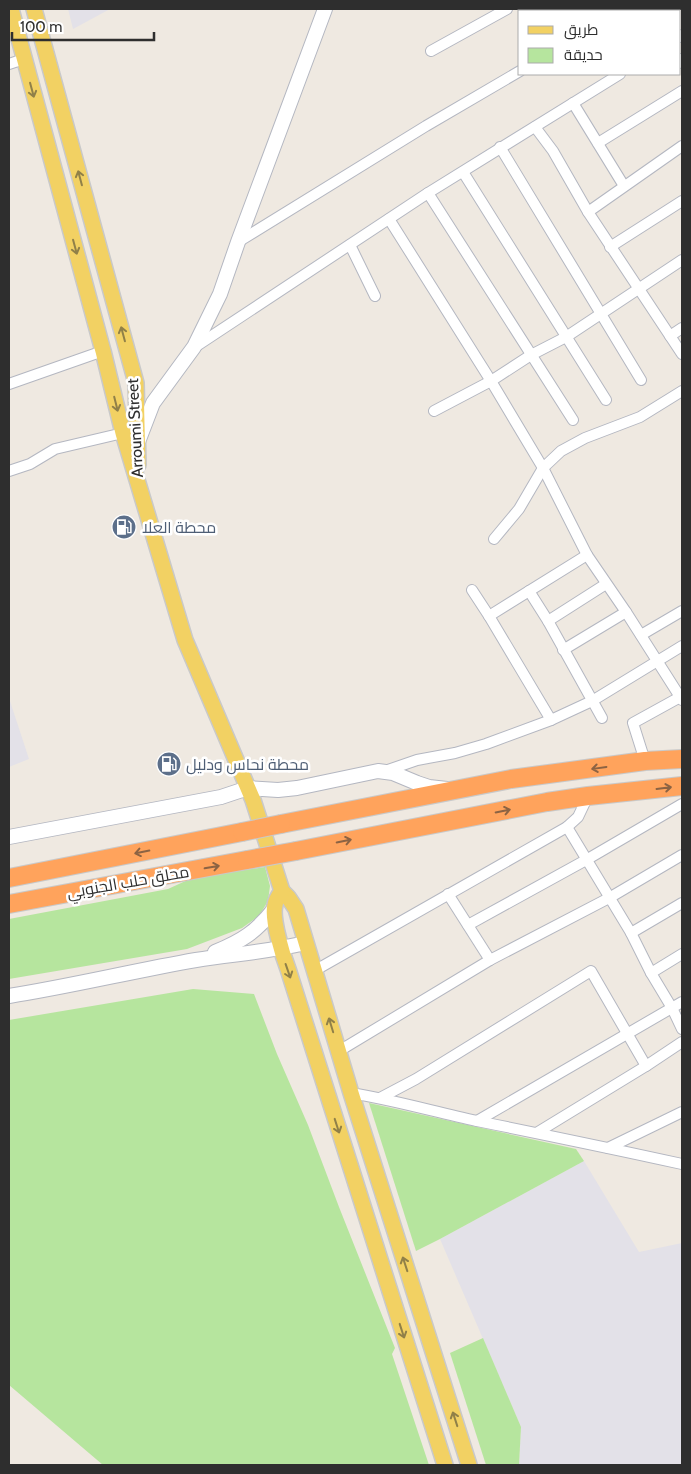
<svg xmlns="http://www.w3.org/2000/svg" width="691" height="1474" font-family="Cabin,Cairo,sans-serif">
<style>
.industrial{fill:#e3e1e8}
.green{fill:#b6e59e}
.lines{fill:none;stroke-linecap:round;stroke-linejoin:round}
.street-casing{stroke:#b4b7c1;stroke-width:12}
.secondary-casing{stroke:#b4b7c1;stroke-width:16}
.primary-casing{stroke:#c9c9c9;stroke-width:18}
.highway-casing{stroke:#c9c9c9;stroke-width:20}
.street{stroke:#fff;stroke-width:10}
.secondary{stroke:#fff;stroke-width:14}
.primary{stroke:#f2d163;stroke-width:15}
.highway{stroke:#ffa35c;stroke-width:18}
.highway-bridge-casing{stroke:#c9c9c9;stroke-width:20;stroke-linecap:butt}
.highway-bridge{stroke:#ffa35c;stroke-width:18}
.oneway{stroke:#908048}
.oneway2{stroke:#8c6343}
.labels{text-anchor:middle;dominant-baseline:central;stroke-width:5;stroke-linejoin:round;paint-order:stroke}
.street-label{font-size:16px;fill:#2e2e2e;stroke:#fff}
.service-label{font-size:16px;fill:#4e5e75;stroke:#fff;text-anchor:start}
</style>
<rect width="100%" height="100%" fill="#efe9e1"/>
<g class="industrial">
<path d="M68,9h42l-37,20z"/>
<path d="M9,698l20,61 -20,8z"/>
<path d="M584,1161l55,91 43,-9v222h-163l2,-38 -81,-188z"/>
</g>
<g class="green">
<path d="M265,867l5,19 -2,15 -9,15 -17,12 -55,21 -178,30v-60l159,-30 24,-11z"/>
<path d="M193,989l61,5 23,60 31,71 31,82 56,141 -3,6 37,111h-326l-94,-80v-365z"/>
<path d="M369,1103l207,46 8,12 -144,78 -24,12z"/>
<path d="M483,1338l38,89 -2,38h-33l-36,-112z"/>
</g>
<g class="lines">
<defs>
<g id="street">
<path d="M647,9l2,2"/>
<path d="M618,11l3,-2"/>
<path d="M680,37l2,-2"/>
<path d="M431,51l76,-42"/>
<path d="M680,59l2,4"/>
<path d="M9,64l15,-5"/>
<path d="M573,103l51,83"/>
<path d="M535,127l18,24 35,61 94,142"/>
<path d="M598,143l84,-52"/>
<path d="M500,147l141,233"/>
<path d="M463,172l143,228"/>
<path d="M428,193l145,227"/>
<path d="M588,212l94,-66"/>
<path d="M389,219l102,162 52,87 44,87 39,57 56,88"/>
<path d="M238,242l188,-116 94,-55"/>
<path d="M350,245l25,51"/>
<path d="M610,247l72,-46"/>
<path d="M670,336l12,-8"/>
<path d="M195,347l233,-154 192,-119"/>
<path d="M9,384l94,-33"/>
<path d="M434,411l57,-30 40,-26 35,-18 116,-77"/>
<path d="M9,471l21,-7 25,-15 68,-16"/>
<path d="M494,539l25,-30 24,-41 18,-17 24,-13 55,-21 42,-26"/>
<path d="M472,590l17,26 62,104"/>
<path d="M529,591l19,30 54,97"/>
<path d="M489,616l98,-61"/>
<path d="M548,621l58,-37"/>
<path d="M641,635l41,-24"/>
<path d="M563,650l63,-38"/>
<path d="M645,761l-12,-38 49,-27"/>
<path d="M385,771l32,-11 38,-7 31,-9 65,-24 41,-19 90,-55"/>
<path d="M567,827l64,106 20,40 21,35 10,21"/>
<path d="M448,894l42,66"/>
<path d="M468,925l118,-65 96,-56"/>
<path d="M631,933l51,-30"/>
<path d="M314,971l253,-144 11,-10 10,-21"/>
<path d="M651,973l31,-19"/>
<path d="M339,1051l151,-91 119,-62 73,-43"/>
<path d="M351,1093c43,7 84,19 126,28 69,14 137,28 205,43"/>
<path d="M380,1098l36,-19 175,-108 55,95"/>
<path d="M477,1121l205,-119"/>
<path d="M538,1132l108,-66 36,-24"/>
<path d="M608,1148l74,-36"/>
</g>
<g id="secondary">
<path d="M138,442l15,-39 41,-56 26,-53 18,-52 87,-233"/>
<path d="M9,837l212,-40 27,-9 30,2 19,-2 81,-17 15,2 24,10 12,4 18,2"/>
<path d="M215,952c27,-11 41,-20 59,-43"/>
<path d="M9,996c63,-10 124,-25 187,-36 36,-6 73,-8 109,-17"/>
</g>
<g id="primary">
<path d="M11,9l92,342 20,82 62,207 68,160 29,91 6,6 8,12 55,184 118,372"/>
<path d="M34,9l102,374 2,82"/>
<path d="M282,891c-3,4 -6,8 -7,14 -4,13 8,51 13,64l157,496"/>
</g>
<g id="highway">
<path d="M281,824l230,-45 134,-18 37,-2"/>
<path d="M296,851l251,-49 41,-6 94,-10"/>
<path d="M9,878l233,-46"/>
<path d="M9,904l238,-44"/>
</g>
</defs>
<use href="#street" class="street-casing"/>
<use href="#secondary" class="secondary-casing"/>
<use href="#primary" class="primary-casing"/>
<use href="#highway" class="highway-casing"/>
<use href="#street" class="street"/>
<use href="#secondary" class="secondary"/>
<use href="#primary" class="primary"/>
<use href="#highway" class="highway"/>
<defs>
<g id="highway-bridge">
<path d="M242,832l39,-8"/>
<path d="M247,860l49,-9"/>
</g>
</defs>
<use href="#highway-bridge" class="highway-bridge-casing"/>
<use href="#highway-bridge" class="highway-bridge"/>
</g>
<defs><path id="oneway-shaft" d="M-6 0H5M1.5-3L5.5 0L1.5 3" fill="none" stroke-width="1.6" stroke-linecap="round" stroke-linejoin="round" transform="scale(1.25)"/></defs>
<g class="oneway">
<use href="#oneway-shaft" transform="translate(32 90) rotate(75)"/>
<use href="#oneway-shaft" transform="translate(80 178) rotate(-105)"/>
<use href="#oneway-shaft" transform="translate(75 247) rotate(75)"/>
<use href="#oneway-shaft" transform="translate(123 334) rotate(-105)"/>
<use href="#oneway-shaft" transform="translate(116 404) rotate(76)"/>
<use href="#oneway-shaft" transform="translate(288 971) rotate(71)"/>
<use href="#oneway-shaft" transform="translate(331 1025) rotate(-107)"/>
<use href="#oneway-shaft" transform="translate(337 1126) rotate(72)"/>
<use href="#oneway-shaft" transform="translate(405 1264) rotate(-108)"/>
<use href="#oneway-shaft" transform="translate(402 1331) rotate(72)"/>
<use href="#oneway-shaft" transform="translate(455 1419) rotate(-108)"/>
</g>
<g class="oneway2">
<use href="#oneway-shaft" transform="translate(599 768) rotate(172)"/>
<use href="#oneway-shaft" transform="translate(664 788) rotate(-7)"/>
<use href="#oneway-shaft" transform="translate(503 811) rotate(-11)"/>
<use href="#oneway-shaft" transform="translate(344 841) rotate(-11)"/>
<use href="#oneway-shaft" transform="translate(142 852) rotate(169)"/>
<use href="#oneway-shaft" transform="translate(212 867) rotate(-10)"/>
</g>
<defs>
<symbol id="fuel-disc" viewBox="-11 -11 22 22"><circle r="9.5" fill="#5c6f8a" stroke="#fff"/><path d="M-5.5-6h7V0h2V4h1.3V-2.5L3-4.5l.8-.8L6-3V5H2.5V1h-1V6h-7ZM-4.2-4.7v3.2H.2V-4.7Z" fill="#fff"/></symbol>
</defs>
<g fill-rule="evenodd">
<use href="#fuel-disc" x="110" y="513" width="28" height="28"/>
<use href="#fuel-disc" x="155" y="750" width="28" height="28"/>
</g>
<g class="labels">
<g class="street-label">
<text transform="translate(135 428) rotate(-93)">Arroumi Street</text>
<text transform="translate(128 882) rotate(-10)">محلق حلب الجنوبي</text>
</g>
<g class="service-label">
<text x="142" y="527">محطة العلا</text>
<text x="186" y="764">محطة نحاس ودليل</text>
</g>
</g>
<rect width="691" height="1474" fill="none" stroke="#2e2e2e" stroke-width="20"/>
<rect x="518" y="10" width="162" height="65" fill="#ffffff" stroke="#ababab"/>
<rect x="528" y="26" width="25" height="8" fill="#f2d163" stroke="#ababab"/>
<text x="564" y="35" font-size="15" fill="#2e2e2e">طريق</text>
<rect x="528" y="48" width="25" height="15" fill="#b6e59e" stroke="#ababab"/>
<text x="564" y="60" font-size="15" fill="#2e2e2e">حديقة</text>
<path d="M12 32v8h142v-8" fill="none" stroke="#2e2e2e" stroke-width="2.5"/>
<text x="20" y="32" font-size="15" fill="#2e2e2e" stroke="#ffffff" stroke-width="4" paint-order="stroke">100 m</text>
</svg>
